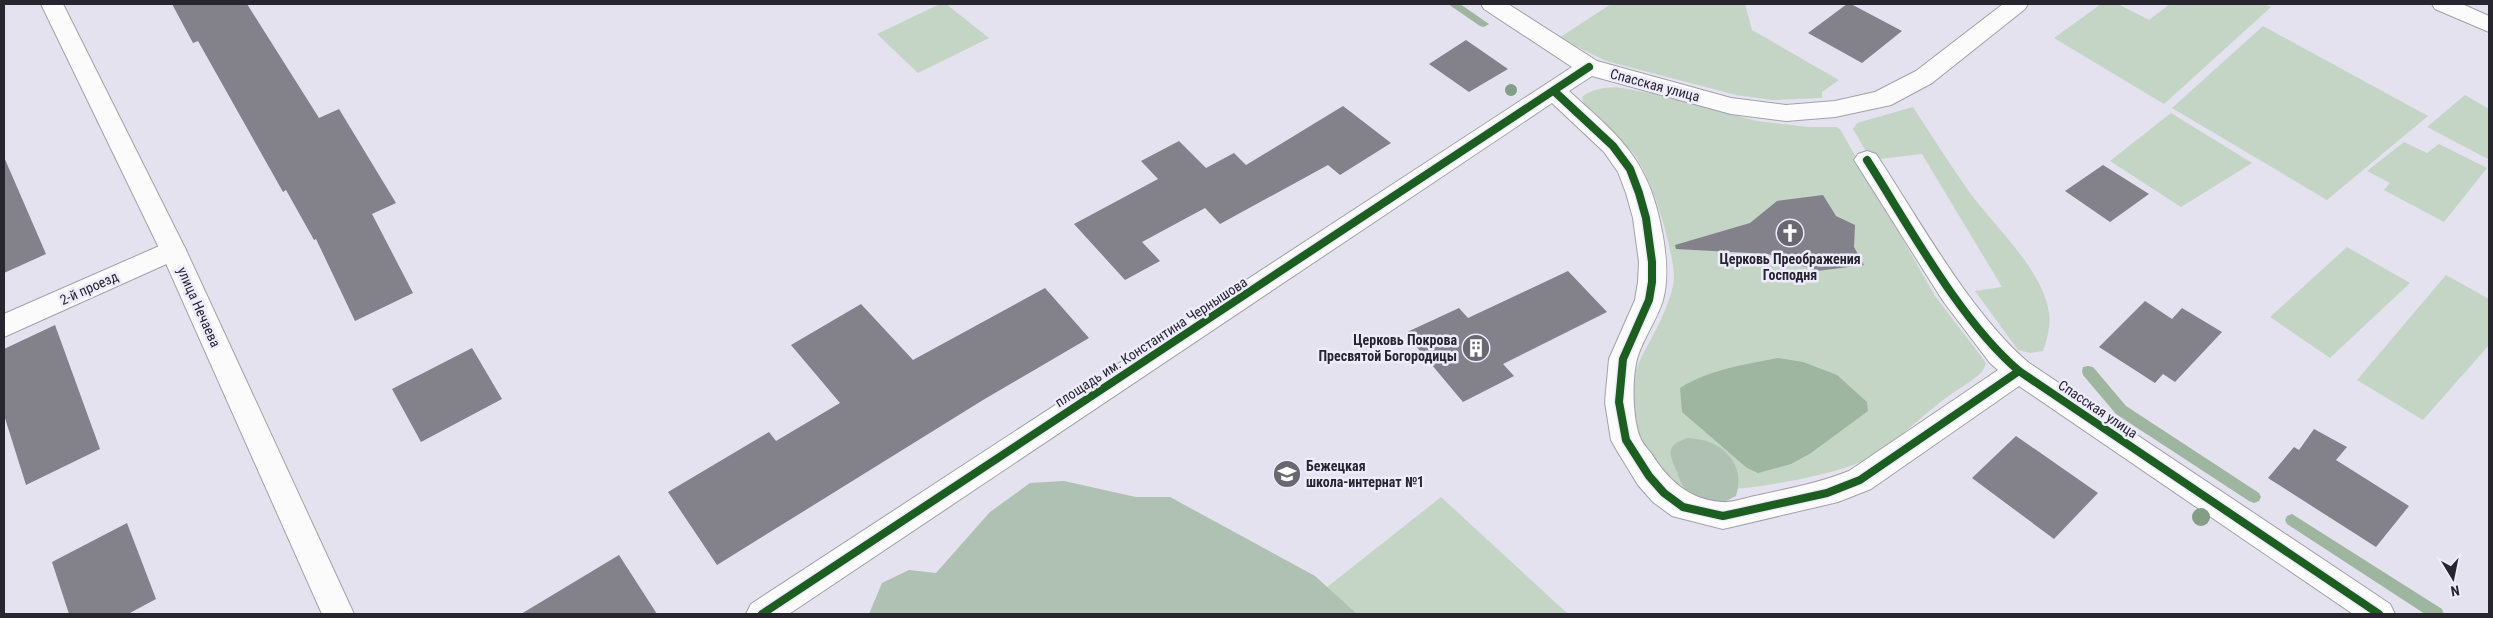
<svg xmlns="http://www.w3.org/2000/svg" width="2493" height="618" font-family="'Roboto Condensed',sans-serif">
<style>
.green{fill:#c4d5c6}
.forest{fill:#afc1b2}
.water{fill:#9eb59f}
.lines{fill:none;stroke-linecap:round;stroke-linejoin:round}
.stream{fill:#9eb59f;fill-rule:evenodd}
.building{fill:#83828b}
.minor-casing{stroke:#a2a1aa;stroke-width:2}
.tertiary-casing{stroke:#a2a1aa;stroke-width:2}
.minor{fill:#fbfbfc;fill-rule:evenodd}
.tertiary{fill:#fbfbfc;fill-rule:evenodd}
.cycleway-casing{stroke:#edebfc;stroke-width:11}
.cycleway{stroke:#1b5e20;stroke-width:8}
.tree{fill:#839d86}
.labels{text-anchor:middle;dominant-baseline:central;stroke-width:5;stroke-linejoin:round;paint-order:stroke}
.street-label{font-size:14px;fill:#27262e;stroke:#edebfc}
.poi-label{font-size:14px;font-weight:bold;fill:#27262e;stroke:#edebfc}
</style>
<rect width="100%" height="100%" fill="#e3e2ee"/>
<g class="green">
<path d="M940,4h6l43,34 -71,35 -41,-39z"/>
<path d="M1611,4h134l7,26 87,50 -17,12v6l-50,2 -36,-5 -130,-34 -47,-23z"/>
<path d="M2101,4h17l31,16 21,-16h94l7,3 -107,97 -110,-66z"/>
<path d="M2263,26l165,90 -101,84 -155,-92z"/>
<path d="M1616,87l34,6 107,28 51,6h28l4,2 95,167 49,64 2,4 -4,8c-13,12 -30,20 -44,32 -24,19 -45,40 -73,56 -30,16 -169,44 -196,22 -12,-9 -33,-52 -36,-67 -7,-45 13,-61 29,-98 5,-11 12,-28 12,-41 -1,-28 -23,-102 -41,-123 -14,-17 -32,-31 -48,-45l-3,-11c10,-8 21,-9 34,-10z"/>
<path d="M2465,95l24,14 -1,50 -61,-32z"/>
<path d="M1913,107c19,29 37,58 57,86 25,34 73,77 79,120 2,13 -2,26 -6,38l-13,2 -12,-3 -43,-59 27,-4 -80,-133 -51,6 -18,-31 4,-6z"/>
<path d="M2171,113l81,50 -71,44 -71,-46z"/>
<path d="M2404,142l23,11 12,-9 48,24 -43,54 -60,-32 6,-7 -23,-12z"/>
<path d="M2347,247l63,36 -80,75 -60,-41z"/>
<path d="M2446,275l43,24v46l-66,75 -66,-40z"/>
<path d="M1441,497l127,117h-275z"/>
</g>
<g class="forest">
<path d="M1688,438c32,1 59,24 48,58 -3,1 -7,4 -11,5 -11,2 -32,-3 -40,-12 -4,-5 -6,-11 -8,-17 -8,-18 -12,-27 11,-34z"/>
<path d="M1064,481l72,16h34l145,79 42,38h-488l13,-31 27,-13 27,3 54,-61 40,-29z"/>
</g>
<path class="water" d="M1778,358l25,4 34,13 30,27 1,9 -57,42 -20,11 -33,9 -11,-5 -65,-56 -2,-24c31,-19 63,-23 98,-30z"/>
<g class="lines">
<g class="stream">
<path d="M1448,4h12l29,20 -5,3 -4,-1z"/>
<path d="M2088,366l5,1 33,39 133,87 2,4 -2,4 -5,2 -5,-2 -133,-87 -33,-39 -1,-4 1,-4z"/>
<path d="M2292,514l150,95 2,5h-19l-138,-90 -2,-4 2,-4z"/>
</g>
</g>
<g class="building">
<path d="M172,4h75l72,114 20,-9 57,94 -24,11 41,79 -58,28 -39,-82 -2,1 -28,-50 -3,2 -85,-151 -5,2z"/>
<path d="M1847,4h4l51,27 -40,32 -54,-30z"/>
<path d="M1466,40l42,29 -39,23 -40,-28z"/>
<path d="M1343,106l48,37 -51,32 -12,-10 -108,59 -15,-16 -63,34 18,19 -35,19 -51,-56 84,-45 -17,-18 38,-20 27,27 28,-15 12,12z"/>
<path d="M4,157l42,97 -42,19z"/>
<path d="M2103,165l46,29 -39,28 -45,-31z"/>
<path d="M1823,195l13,21 19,9 -1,22 10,18 -47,6 -49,-17 -92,-5 -1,-4 75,-22 27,-22z"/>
<path d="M1568,271l39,41 -104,52 11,12 -51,26 -58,-69 54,-25 9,10z"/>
<path d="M1045,288l44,50 -106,62 -266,165 -49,-73 101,-60 7,9 64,-38 -49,-58 70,-41 52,56z"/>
<path d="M2145,301l27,18 10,-11 40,24 -47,50 -12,-8 -8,9 -56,-36z"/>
<path d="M55,325l45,124 -74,36 -22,-70v-66z"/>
<path d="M472,348l30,51 -81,43 -29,-53z"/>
<path d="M2314,429l33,18 -11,13 73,46 -33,41 -108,-69 26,-31 5,3z"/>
<path d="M2016,436l82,57 -44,46 -82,-61z"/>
<path d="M127,523l29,76 -28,15h-59l-17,-52z"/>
<path d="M619,555l38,59h-136z"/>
</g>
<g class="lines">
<defs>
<g id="minor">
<path d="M1481,4h27l89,57 134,37 55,7 49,-4 40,-9 41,-21 87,-67h25l-3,5 -93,74 -41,22 -56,12 -49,4 -55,-7 -139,-38 -23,15c45,41 76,64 90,126 6,26 11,57 4,83 -6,20 -20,38 -26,59 -5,20 -5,58 3,78 2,6 7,11 11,16 17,27 37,46 70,49 10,1 24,-4 34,-6 32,-7 64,-13 94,-25l149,-101 -8,-7 -47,-62 -85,-135 -4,-6 4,-6 9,-3 9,3c43,65 94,159 153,209l361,241 5,10h-42l-334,-228 -148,103 -33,13 -115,27 -51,-13 -19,-14 -15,-17 -22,-36 -5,-9 -6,-38 4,-43 26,-59 3,-18 1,-20 -6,-44 -7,-25 -8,-21 -14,-20 -52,-49 -763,511h-43l5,-10 821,-537 -88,-58z"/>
<path d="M2432,4h30l27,12v16l-54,-23z"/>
<path d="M173,240l9,3 4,7 -4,7 -178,80v-23z"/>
</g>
<path id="tertiary" d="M41,4h22l123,246 168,364h-32l-162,-364z"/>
</defs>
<use href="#minor" class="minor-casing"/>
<use href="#tertiary" class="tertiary-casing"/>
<use href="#minor" class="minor"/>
<use href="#tertiary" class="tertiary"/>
<defs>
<g id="cycleway">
<path d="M1554,91l59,55 17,23 9,24 7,25 6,44v20l-3,18 -26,59 -4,43 7,38 23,36 15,17 19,14 40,9 104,-23 33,-13 159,-109"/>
<path d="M1867,160c42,66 93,161 152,211l360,243"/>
<path d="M762,614l827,-547"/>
</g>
</defs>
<use href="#cycleway" class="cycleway-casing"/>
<use href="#cycleway" class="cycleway"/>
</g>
<g class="tree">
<circle cx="1511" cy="90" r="6"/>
<circle cx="2201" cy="517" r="9"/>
</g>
<defs>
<symbol id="church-disc" viewBox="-11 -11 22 22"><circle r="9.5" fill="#696871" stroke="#edebfc"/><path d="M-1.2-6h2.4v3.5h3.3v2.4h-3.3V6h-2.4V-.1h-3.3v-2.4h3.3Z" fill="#fff"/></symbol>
<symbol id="building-disc" viewBox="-11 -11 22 22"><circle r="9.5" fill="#696871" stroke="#edebfc"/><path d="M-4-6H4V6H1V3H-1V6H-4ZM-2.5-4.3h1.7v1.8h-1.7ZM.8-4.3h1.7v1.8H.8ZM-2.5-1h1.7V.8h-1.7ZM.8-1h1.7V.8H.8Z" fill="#fff"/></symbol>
<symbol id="school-disc" viewBox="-11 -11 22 22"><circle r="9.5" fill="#696871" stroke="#edebfc"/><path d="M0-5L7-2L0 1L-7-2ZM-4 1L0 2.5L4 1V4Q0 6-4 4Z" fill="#fff"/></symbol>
</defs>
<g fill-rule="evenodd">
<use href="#church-disc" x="1774" y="217" width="32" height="32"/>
<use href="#building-disc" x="1460" y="332" width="32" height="32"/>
<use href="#school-disc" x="1271" y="458" width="32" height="32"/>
</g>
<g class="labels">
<g class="street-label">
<text transform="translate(1655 85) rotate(15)">Спасская улица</text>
<text transform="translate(89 288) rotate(-24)">2-й проезд</text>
<text transform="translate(199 307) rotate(66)">улица Нечаева</text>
<text transform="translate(1151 342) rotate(-33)">площадь им. Константина Чернышова</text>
<text transform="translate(2098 409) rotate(34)">Спасская улица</text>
</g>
<g class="poi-label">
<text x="1790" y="259">Церковь Преображения<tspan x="1790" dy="16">Господня</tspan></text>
<text x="1457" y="340" text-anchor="end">Церковь Покрова<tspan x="1457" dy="16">Пресвятой Богородицы</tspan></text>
<text x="1306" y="466" text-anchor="start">Бежецкая<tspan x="1306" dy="16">школа-интернат №1</tspan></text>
</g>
</g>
<rect width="2493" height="618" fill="none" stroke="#27262e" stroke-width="10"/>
<g transform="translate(2453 578) rotate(170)" stroke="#edebfc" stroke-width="4" paint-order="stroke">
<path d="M0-4L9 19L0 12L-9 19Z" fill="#27262e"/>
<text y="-8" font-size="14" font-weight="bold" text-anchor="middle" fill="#27262e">N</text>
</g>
</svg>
